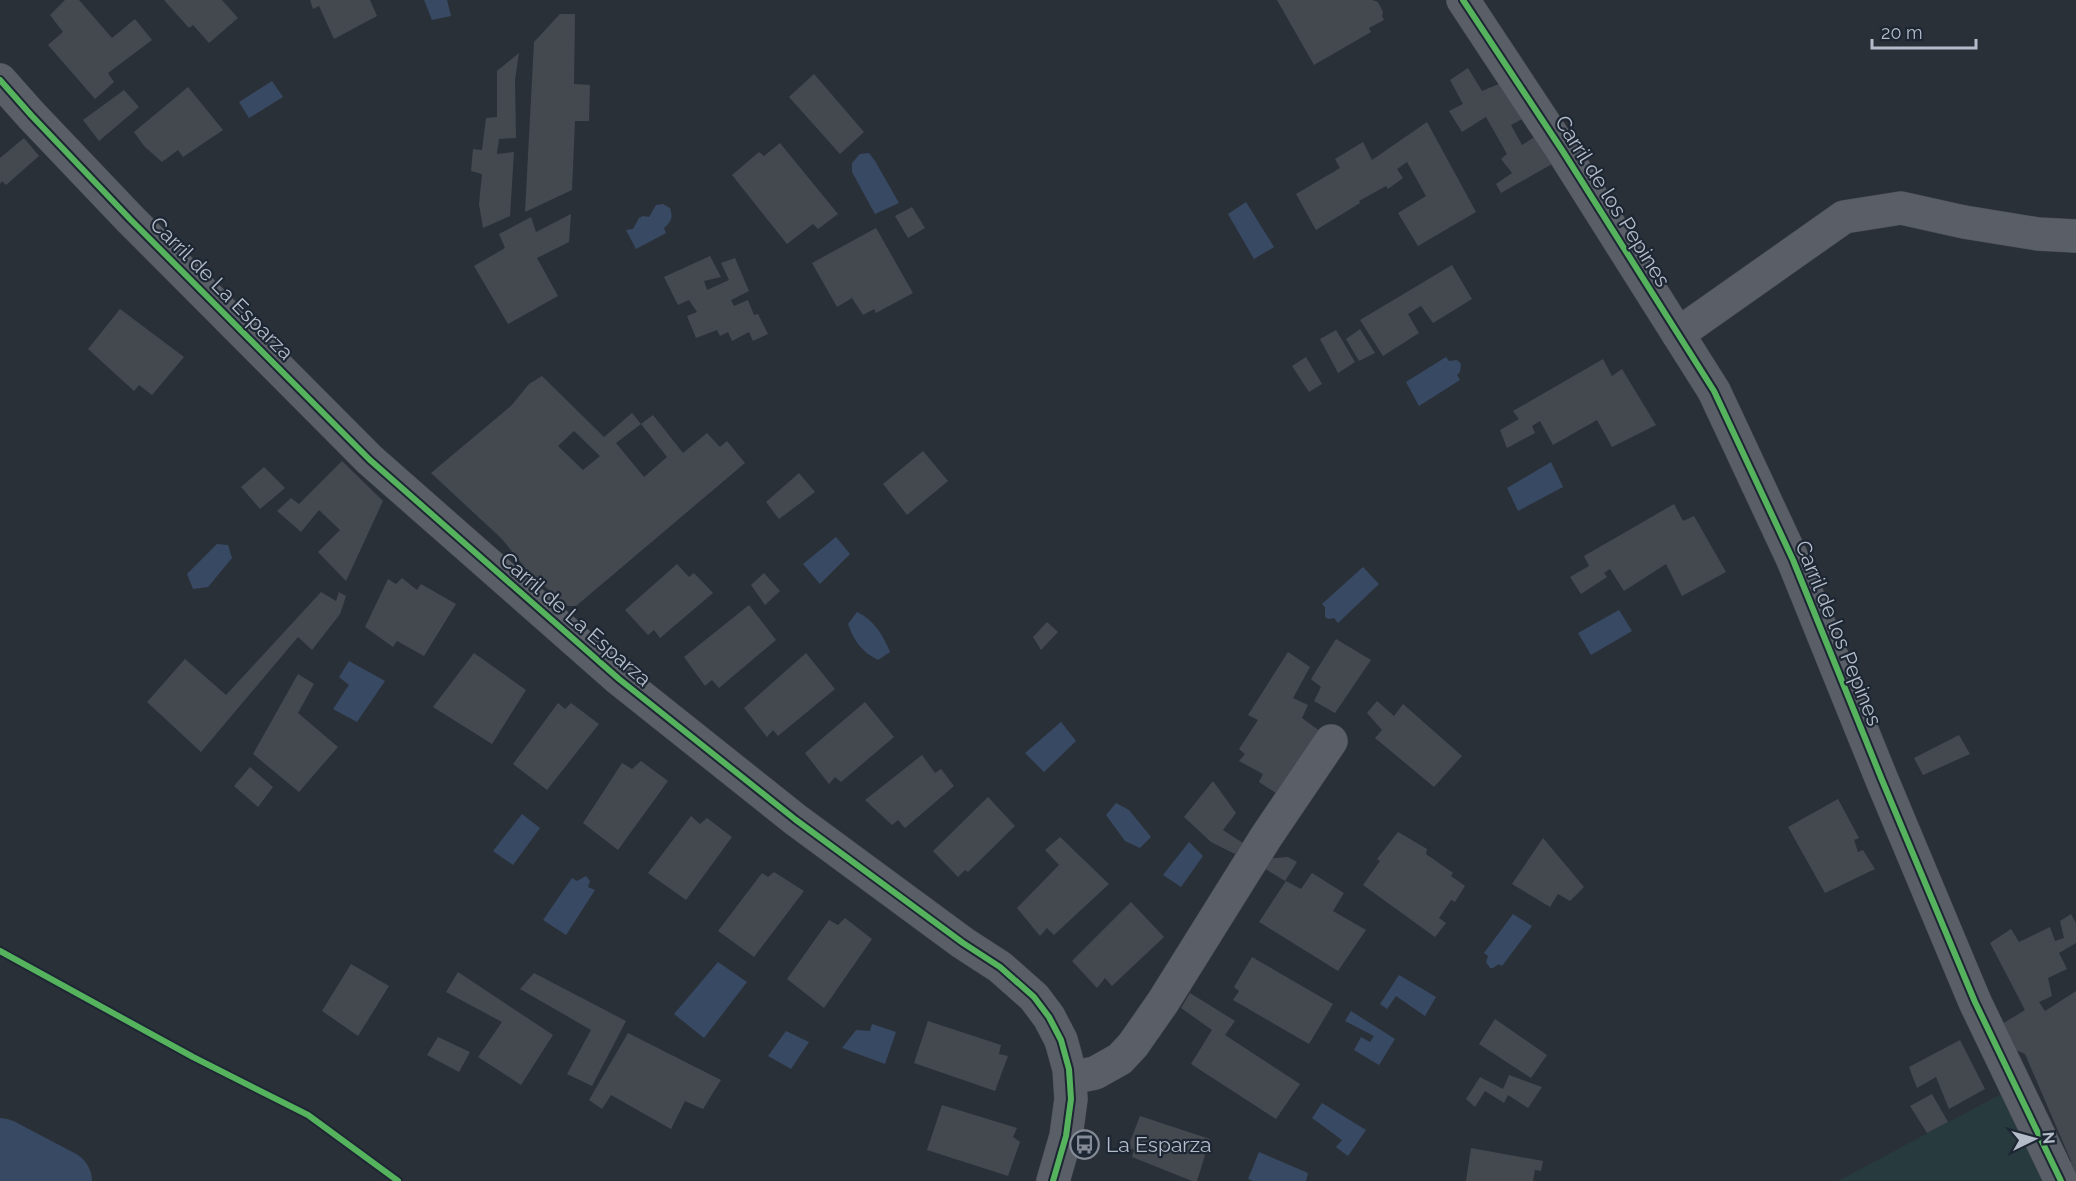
<svg xmlns="http://www.w3.org/2000/svg" width="2076" height="1181" font-family="Raleway,sans-serif">
<style>
.green{fill:#273a3e}
.water{fill:#384963}
.lines{fill:none;stroke-linecap:round;stroke-linejoin:round}
.river{stroke:#384963;stroke-width:62}
.building{fill:#444950;fill-rule:evenodd}
.street-casing{stroke:#484c53;stroke-width:34}
.street{stroke:#5a5e66;stroke-width:33}
.cycleway-casing{stroke:#1d2633;stroke-width:10}
.cycleway{stroke:#56b35d;stroke-width:6}
.labels{text-anchor:middle;dominant-baseline:central;stroke-width:4.5;stroke-linejoin:round;paint-order:stroke}
.street-label{font-size:21px;fill:#b4bcc9;stroke:#1d2633}
.poi-label{font-size:21px;fill:#b4bcc9;stroke:#1d2633;text-anchor:start}
</style>
<rect width="100%" height="100%" fill="#2a3038"/>
<path class="green" d="M2005,1092l41,89h-208z"/>
<g class="water">
<path d="M424,0h23l4,16 -19,4z"/>
<path d="M272,81l11,16 -34,21 -10,-16z"/>
<path d="M869,153l6,8 24,42 -24,11 -23,-42v-9l8,-9z"/>
<path d="M1246,202l28,45 -20,12 -26,-45z"/>
<path d="M663,204l7,4c3,9 2,13 -6,20l2,5 -30,16 -10,-19 7,-1 6,-11 4,-2 6,1 7,-12z"/>
<path d="M1446,357l3,4 8,-1 4,4 -1,8 -3,3 3,5 -41,26 -13,-24z"/>
<path d="M1551,462l12,25 -45,24 -11,-23z"/>
<path d="M836,537l14,17 -30,30 -17,-20z"/>
<path d="M217,544l11,1 4,13 -24,29 -15,2 -6,-15z"/>
<path d="M1363,567l16,17 -41,39 -4,-5 -6,1 -3,-2v-10l-3,-3z"/>
<path d="M1619,610l13,21 -41,24 -13,-22z"/>
<path d="M857,612c17,8 26,23 33,40l-12,8c-16,-8 -24,-19 -30,-36z"/>
<path d="M349,661l36,20 -28,41 -24,-13 16,-24 -10,-8z"/>
<path d="M1061,722l15,19 -32,31 -19,-19z"/>
<path d="M1116,803l13,7 22,27 -11,11 -15,-7 -19,-26z"/>
<path d="M522,814l18,14 -27,37 -20,-14z"/>
<path d="M1189,842l14,14 -22,31 -18,-12z"/>
<path d="M586,876l4,5 -2,6 7,3 -29,45 -23,-15 29,-42 5,3z"/>
<path d="M1513,914l19,12 -30,40 -3,-2 -6,4h-3l-4,-6 2,-6 -4,-3z"/>
<path d="M718,962l29,20 -43,56 -30,-24z"/>
<path d="M1399,975l37,22 -11,19 -29,-20 -9,13 -7,-5z"/>
<path d="M1351,1011l44,28 -16,26 -25,-15 7,-13 9,5 4,-6 -29,-15z"/>
<path d="M872,1024l24,8 -11,32 -43,-16 14,-18 14,1z"/>
<path d="M786,1031l23,11 -18,27 -23,-13z"/>
<path d="M1322,1103l44,27 -18,26 -12,-9 6,-7 -30,-22z"/>
<path d="M1259,1152l49,21 -2,8h-53l-5,-2z"/>
</g>
<g class="lines">
<path class="river" d="M0,1149l61,32"/>
</g>
<g class="building">
<path d="M65,0h14l33,38 23,-19 17,21 -44,33 6,9 -19,17 -47,-54 15,-13 -13,-17z"/>
<path d="M164,0h58l16,18 -29,25 -16,-18 -4,3z"/>
<path d="M310,0h60l7,16 -43,23 -15,-33 -6,3z"/>
<path d="M1277,0h95l6,2 5,10 -1,4 2,4 -15,8 2,4 -57,33z"/>
<path d="M560,14h15l-1,70 16,1 -1,36h-14l-3,69 -47,22 9,-170z"/>
<path d="M519,53l-4,27 1,58 -17,1 -2,15 17,-2 -4,64 -27,12 -4,-24 3,-30 -11,-3 2,-22 9,1 4,-32 11,-1v-46z"/>
<path d="M1468,68l14,23 19,-8 23,35 -13,7 11,20 14,-9 16,28 -51,29 -5,-9 16,-11 -11,-14 6,-5 -21,-37 -24,15 -13,-21 14,-7 -13,-24z"/>
<path d="M814,74l50,58 -24,22 -51,-57z"/>
<path d="M188,87l35,43 -40,27 -5,-7 -16,12 -18,-16 -10,-14z"/>
<path d="M124,90l15,17 -40,34 -16,-21z"/>
<path d="M1427,122l49,90 -58,34 -20,-33 28,-17 -19,-34 -10,7 6,9 -15,11 -2,-3 -27,15 1,2 -44,27 -20,-36 44,-26 -5,-9 28,-17 9,18z"/>
<path d="M24,138l15,18 -33,29 -4,-4 -2,3v-26z"/>
<path d="M780,143l58,71 -20,15 -5,-5 -26,20 -55,-69 27,-23 5,4z"/>
<path d="M912,207l13,21 -17,10 -13,-22z"/>
<path d="M571,214l-2,28 -32,16 21,38 -50,28 -34,-58 31,-18 -6,-14 32,-17 5,15z"/>
<path d="M876,228l37,65 -37,20 -2,-4 -11,6 -11,-17 -15,9 -25,-44z"/>
<path d="M710,256l11,21 -17,4 3,9 22,-10 -8,-17 14,-5 14,33 -18,9 3,6 14,-6 6,15 4,-1 10,20 -15,7 -4,-9 -17,9 -4,-9 -8,4 -3,-6 -21,8 -9,-22 10,-4 -8,-12 -11,5 -14,-28z"/>
<path d="M1452,265l20,34 -39,24 -12,-17 -13,8 11,19 -36,23 -23,-36z"/>
<path d="M120,309l64,48 -32,38 -13,-10 -5,6 -46,-42z"/>
<path d="M1360,329l15,24 -16,8 -13,-22z"/>
<path d="M1336,330l19,32 -17,11 -18,-34z"/>
<path d="M1306,357l16,27 -13,8 -17,-26z"/>
<path d="M1603,359l9,17 10,-7 34,56 -44,22 -15,-27 -44,25 -13,-24 -8,5 3,7 -28,15 -7,-18 19,-11 -6,-8z"/>
<path d="M542,376l62,61 28,-24 9,11 -25,19 28,34 23,-20 -26,-33 12,-9 30,38 24,-20 13,14 7,-6 18,22 -169,143h-8l-38,-32 -28,-35 -71,-66 80,-67 18,-22zM574,431l26,25 -17,14 -25,-24z"/>
<path d="M923,451l25,30 -41,34 -24,-31z"/>
<path d="M342,461l41,40 -37,80 -28,-29 22,-22 -21,-20 -18,22 -24,-21 14,-13 8,6z"/>
<path d="M264,467l21,21 -25,21 -19,-22z"/>
<path d="M799,473l16,19 -36,27 -13,-17z"/>
<path d="M1674,504l9,17 11,-5 32,56 -44,24 -16,-32 -42,27 -14,-22 -6,4 3,4 -26,17 -11,-17 19,-11 -5,-10z"/>
<path d="M677,564l12,13 5,-4 19,20 -53,45 -6,-8 -6,5 -23,-25z"/>
<path d="M764,573l16,18 -15,14 -14,-20z"/>
<path d="M402,578l15,12 4,-6 35,20 -32,52 -27,-15 -4,6 -28,-20 23,-48 8,5z"/>
<path d="M321,592l15,9 3,-9 7,4 -6,18 -28,36 -14,-13 -97,115 -54,-50 38,-43 41,36z"/>
<path d="M749,605l27,35 -57,48 -7,-8 -7,6 -21,-29z"/>
<path d="M1047,622l11,10 -17,18 -8,-13z"/>
<path d="M1336,639l35,21 -36,53 -21,-12 7,-14 -10,-8z"/>
<path d="M1288,652l22,15 -17,31 15,7 -6,13 19,14 -42,63 -20,-13 4,-8 -24,-13 6,-7 -6,-5 19,-29 -10,-5z"/>
<path d="M474,653l52,37 -34,54 -59,-37z"/>
<path d="M806,653l29,36 -57,47 -5,-6 -6,7 -23,-29z"/>
<path d="M298,674l16,10 -16,29 40,34 -39,45 -46,-38z"/>
<path d="M1377,701l17,15 9,-12 59,52 -28,31 -59,-49 7,-8 -15,-17z"/>
<path d="M865,702l29,35 -53,45 -6,-5 -6,7 -24,-31z"/>
<path d="M558,703l7,6 6,-6 28,21 -52,66 -34,-26z"/>
<path d="M1959,735l11,19 -47,21 -9,-17z"/>
<path d="M922,755l13,18 6,-4 13,17 -49,42 -7,-8 -6,5 -27,-25z"/>
<path d="M641,761l27,20 -50,69 -35,-27 39,-60 10,6z"/>
<path d="M250,767l23,20 -15,20 -24,-21z"/>
<path d="M1213,781l23,32 -13,17 20,13 -8,11 -24,-12 -27,-25z"/>
<path d="M988,797l27,29 -47,46 -3,-2 -7,7 -25,-26z"/>
<path d="M1838,799l21,39 -5,2 4,12 5,-2 12,19 -50,24 -37,-66z"/>
<path d="M691,816l9,8 7,-6 25,19 -46,63 -38,-27z"/>
<path d="M1398,832l29,17 -1,5 27,19 -2,3 14,10 -10,16 -4,-2 -12,18 7,5 -11,14 -72,-52 17,-24 -3,-2z"/>
<path d="M1060,837l49,47 -55,51 -7,-7 -7,8 -23,-28 42,-43 -14,-15z"/>
<path d="M1543,838l41,49 -14,14 -12,-7 -8,13 -38,-23z"/>
<path d="M1288,857l9,5 -12,19 -26,-16 5,-6z"/>
<path d="M774,872l30,19 -50,66 -36,-26 44,-58 6,4z"/>
<path d="M1312,873l32,20 -11,18 33,19 -28,41 -79,-49 27,-41 15,8z"/>
<path d="M1131,902l33,35 -52,49 -7,-8 -8,10 -25,-27z"/>
<path d="M2071,914l5,9v20l-17,10 8,16 -19,9 4,18 -13,6 6,9 31,-20v190l-11,-14 6,-6 -46,-107 -11,-5 -12,-25 23,-14 -35,-67 21,-14 8,13 31,-15 5,14 9,-3 -4,-17z"/>
<path d="M845,918l27,21 -48,69 -37,-29 42,-59 9,5z"/>
<path d="M1252,957l81,47 -24,40 -76,-44 6,-9 -5,-4z"/>
<path d="M351,964l38,22 -31,50 -36,-25z"/>
<path d="M458,972l95,63 -32,50 -43,-28 24,-35 -56,-30z"/>
<path d="M534,973l92,48 -34,65 -25,-12 24,-44 -71,-41z"/>
<path d="M1190,993l45,28 -10,14 75,49 -24,35 -85,-55 21,-34 -31,-22z"/>
<path d="M1495,1019l52,36 -16,23 -52,-34z"/>
<path d="M928,1021l73,24 -2,9 9,2 -13,35 -81,-28z"/>
<path d="M628,1033l93,47 -18,29 -18,-8 -14,28 -60,-34 -9,14 -13,-9z"/>
<path d="M438,1037l32,15 -11,20 -32,-17z"/>
<path d="M1960,1040l25,49 -36,20 -13,-32 -19,11 -8,-21z"/>
<path d="M1509,1075l33,12 -14,21 -20,-13 -4,8 -19,-12 -10,16 -9,-8 14,-22 23,12z"/>
<path d="M1932,1094l16,28 -21,11 -17,-27z"/>
<path d="M942,1105l75,23 -4,9 7,5 -12,34 -81,-26z"/>
<path d="M1140,1116l70,23 -13,42h-5l-60,-24 2,-7 -6,-3z"/>
<path d="M1471,1148l72,13 -2,10 -6,-1 -2,11h-67z"/>
</g>
<g class="lines">
<defs>
<g id="street">
<path d="M1463,0l99,150 152,241 79,169 89,220 93,222 86,179"/>
<path d="M0,80l31,35 99,104 240,241 249,219 177,141 167,123 37,24 34,30 15,20 12,23 8,29 2,30 -5,37 -13,45"/>
<path d="M1678,334l166,-117 57,-9 63,14 74,12 38,2"/>
<path d="M1070,1078l25,-5 25,-14 13,-14 30,-43 103,-165 65,-96"/>
</g>
</defs>
<use href="#street" class="street-casing"/>
<use href="#street" class="street"/>
<defs>
<g id="cycleway">
<path d="M1463,0l99,150 152,241 79,169 89,220 93,222 86,179"/>
<path d="M0,80l31,35 99,104 240,241 249,219 177,141 167,123 37,24 34,30 15,20 12,23 8,29 2,30 -5,37 -13,45"/>
<path d="M0,951l193,106 115,58 90,66"/>
</g>
</defs>
<use href="#cycleway" class="cycleway-casing"/>
<use href="#cycleway" class="cycleway"/>
</g>
<defs>
<symbol id="bus-ring" viewBox="-11 -11 22 22"><circle r="9.5" fill="#1d2633" stroke="#848b96" stroke-width="1.5"/><path d="M-5-6H5V4H4V6H2V4H-2V6H-4V4H-5ZM-3.5-4V0h7V-4ZM-3.5 1.2v1.5H-2V1.2ZM2 1.2v1.5H3.5V1.2Z" fill="#848b96"/></symbol>
</defs>
<g fill-rule="evenodd">
<use href="#bus-ring" x="1068" y="1128" width="33" height="33"/>
</g>
<g class="labels">
<g class="street-label">
<text transform="translate(1613 201) rotate(58)">Carril de los Pepines</text>
<text transform="translate(222 288) rotate(45)">Carril de La Esparza</text>
<text transform="translate(576 619) rotate(41)">Carril de La Esparza</text>
<text transform="translate(1839 633) rotate(68)">Carril de los Pepines</text>
</g>
<g class="poi-label">
<text x="1106" y="1144">La Esparza</text>
</g>
</g>
<g transform="translate(2034 1139) rotate(85)" stroke="#1d2633" stroke-width="4.5" paint-order="stroke">
<path d="M0-4.5L10 22L0 15L-10 22Z" fill="#b4bcc9"/>
<text y="-9" font-size="16" font-weight="bold" text-anchor="middle" fill="#b4bcc9">N</text>
</g>
<path d="M1872 39v9h104v-9" fill="none" stroke="#b4bcc9" stroke-width="3"/>
<text x="1881" y="39" font-size="18" fill="#b4bcc9" stroke="#1d2633" stroke-width="4.5" paint-order="stroke">20 m</text>
</svg>
